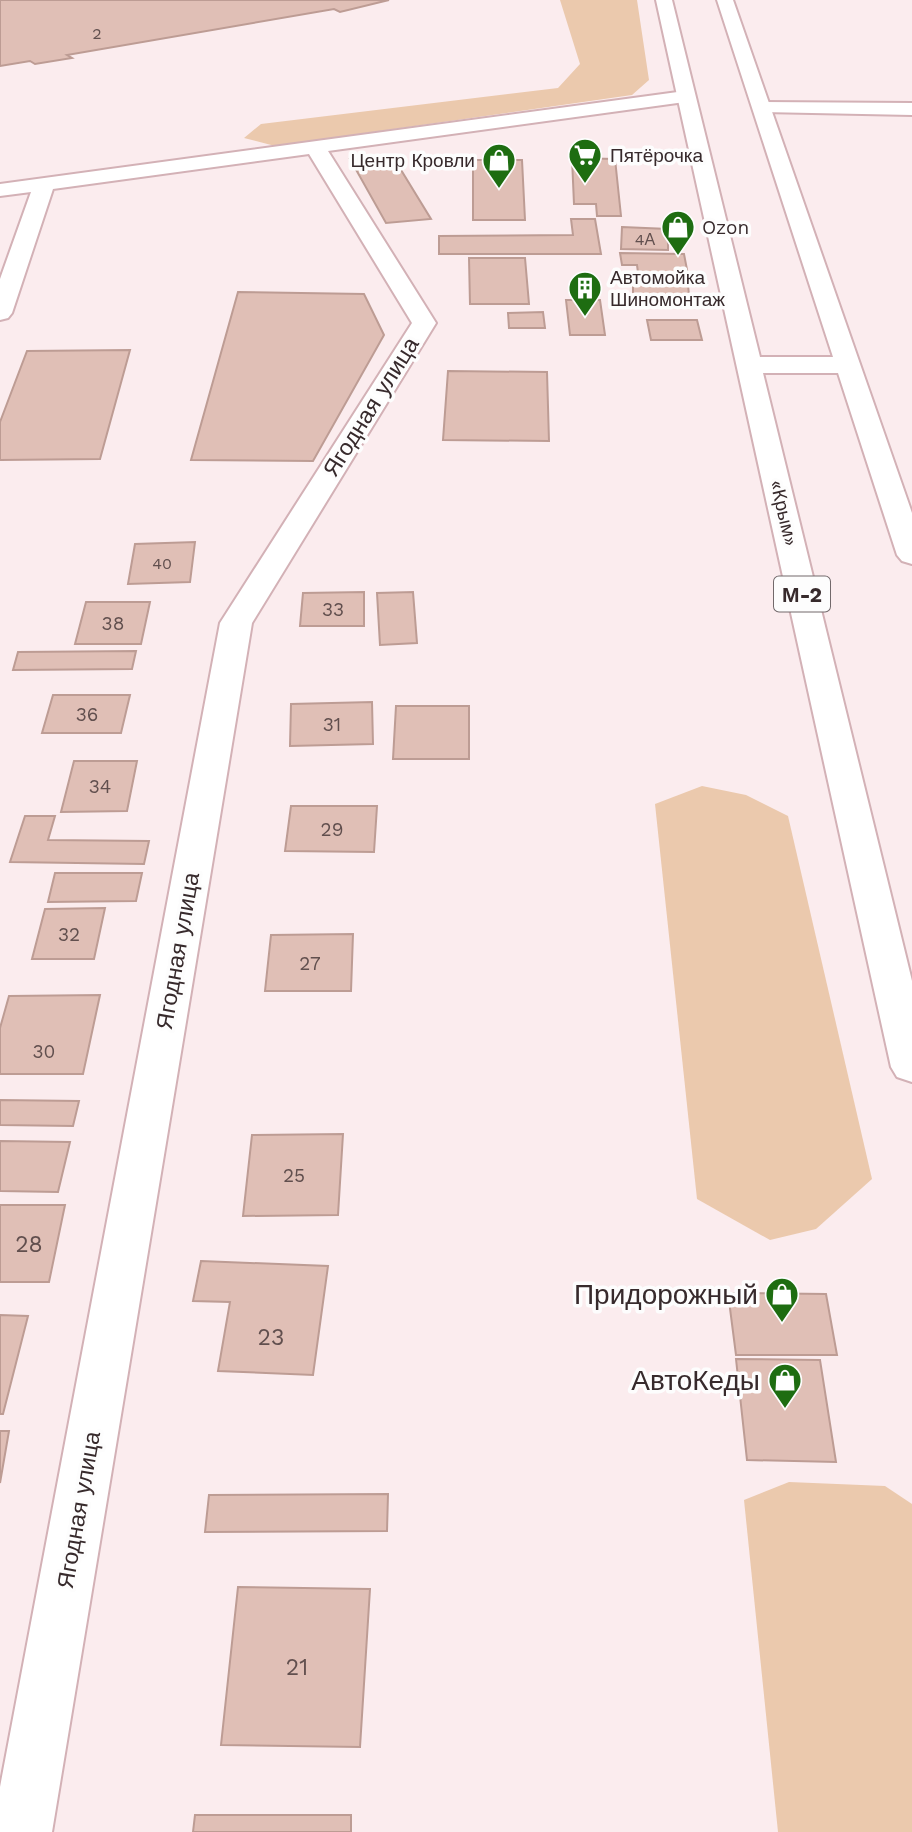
<svg xmlns="http://www.w3.org/2000/svg" width="912" height="1832" font-family="'Work Sans',sans-serif">
<style>
.green{fill:#ebc9ad}
.building{fill:#e0bfb6;stroke:#bd9c94;stroke-width:2}
.lines{fill:none;stroke-linecap:round;stroke-linejoin:round}
.minor-casing{stroke:#d3b1b6;stroke-width:4}
.major-casing{stroke:#d3b1b6;stroke-width:4}
.minor{fill:#fff;fill-rule:evenodd}
.major{fill:#fff;fill-rule:evenodd}
.labels{text-anchor:middle;dominant-baseline:central;stroke-width:7;stroke-linejoin:round;paint-order:stroke}
.far-number-label{font-size:16px;fill:#614f4e}
.far-poi-label{font-size:19px;fill:#372a2c;stroke:#fdfdfd;text-anchor:start}
.far-street-label{font-size:19px;fill:#372a2c;stroke:#fdfdfd}
.number-label{font-size:19px;fill:#614f4e}
.shield{fill:#fdfdfd;stroke:#72696b;stroke-width:2}
.shield-label{font-size:21px;font-weight:bold;fill:#372a2c}
.street-label{font-size:23px;fill:#372a2c;stroke:#fdfdfd}
.near-number-label{font-size:23px;fill:#614f4e}
.near-poi-label{font-size:28px;fill:#372a2c;stroke:#fdfdfd;text-anchor:end}
</style>
<rect width="100%" height="100%" fill="#fbecee"/>
<g class="green">
<path d="M560,0h77l12,80 -17,15 -357,51 -31,-8 17,-14 297,-36 22,-24z"/>
<path d="M702,786l44,9 42,21 84,363 -56,50 -46,11 -73,-41 -42,-395z"/>
<path d="M789,1482l96,4 27,18v328h-134l-34,-332z"/>
</g>
<g class="building">
<path d="M0,0h389l-49,12 -6,-3 -267,46 5,3 -37,6 -5,-3 -30,5z"/>
<path d="M397,156l6,9h-5l33,54 -45,4 -36,-64z"/>
<path d="M572,158l43,1 6,57h-24l-1,-12h-22z"/>
<path d="M473,160h49l3,60h-52z"/>
<path d="M571,219h24l6,35h-162v-18l134,-1z"/>
<path d="M622,227l46,2v21l-47,-1z"/>
<path d="M620,253l64,1 5,26h-50l-2,-15h-15z"/>
<path d="M469,258h56l4,46h-59z"/>
<path d="M633,283l55,2 1,10 -56,-1z"/>
<path d="M238,292l126,2 20,41 -71,126 -122,-1z"/>
<path d="M566,300h34l5,35h-35z"/>
<path d="M543,312l2,16h-36l-1,-15z"/>
<path d="M647,320h50l5,20h-51z"/>
<path d="M130,350l-30,109 -100,1v-38l27,-71z"/>
<path d="M448,371l99,1 2,69 -106,-1z"/>
<path d="M195,542l-5,40 -62,2 7,-40z"/>
<path d="M364,592v34h-64l3,-33z"/>
<path d="M413,592l4,51 -37,2 -3,-52z"/>
<path d="M86,602h64l-9,42h-66z"/>
<path d="M136,651l-4,18 -119,1 5,-18z"/>
<path d="M53,695h77l-9,38h-79z"/>
<path d="M372,702l1,42 -83,2 1,-42z"/>
<path d="M396,706h73v53h-76z"/>
<path d="M74,761h63l-10,50 -66,1z"/>
<path d="M291,806h86l-3,46 -89,-1z"/>
<path d="M25,816h30l-7,24 101,1 -5,23 -134,-2z"/>
<path d="M55,873h87l-6,28 -88,1z"/>
<path d="M105,908l-11,51h-62l13,-50z"/>
<path d="M353,934l-2,57h-86l6,-56z"/>
<path d="M100,995l-17,79h-83v-46l9,-32z"/>
<path d="M0,1100l79,1 -6,25 -73,-1z"/>
<path d="M343,1134l-5,81 -95,1 9,-81z"/>
<path d="M0,1141l70,1 -12,50 -58,-1z"/>
<path d="M0,1205h65l-16,77h-49z"/>
<path d="M201,1261l127,5 -15,109 -95,-4 12,-69 -37,-1z"/>
<path d="M728,1293l98,1 11,61h-101z"/>
<path d="M0,1315l28,1 -25,98h-3z"/>
<path d="M736,1359l84,1 16,102 -89,-2z"/>
<path d="M0,1431h9l-9,52z"/>
<path d="M388,1494l-1,37 -182,1 4,-37z"/>
<path d="M238,1587l132,2 -10,158 -139,-2z"/>
<path d="M195,1815h156v17h-158z"/>
</g>
<g class="lines">
<defs>
<g id="minor">
<path d="M685,91l7,2 2,4 -2,4 -364,50 108,172 -184,300 -200,1209h-52v-45l220,-1164 192,-300 -103,-169 -256,35 -41,124 -4,5 -8,2v-41l31,-87 -31,4v-12z"/>
<path d="M763,102l149,1v12l-156,-3 -2,-4z"/>
</g>
<path id="major" d="M656,0h16l88,357h73l-116,-357h16l179,513v51l-10,-3 -5,-6 -59,-182h-75l149,608v101l-15,-5 -6,-10z"/>
</defs>
<use href="#minor" class="minor-casing"/>
<use href="#major" class="major-casing"/>
<use href="#minor" class="minor"/>
<use href="#major" class="major"/>
</g>
<defs>
<symbol id="supermarket-pin" viewBox="-11 -11 22 30"><path d="M0 17L-7.5 6A9.5 9.5 0 1 1 7.5 6Z" fill="#1e6d11" stroke="#fdfdfd"/><path d="M-6-5.5h2.5l.6 2H6L4.5 2H-2.5L-4.4-4H-6ZM-1.5 3.2a1.3 1.3 0 1 0 .1 0ZM3 3.2a1.3 1.3 0 1 0 .1 0Z" fill="#fff"/></symbol>
<symbol id="shop-pin" viewBox="-11 -11 22 30"><path d="M0 17L-7.5 6A9.5 9.5 0 1 1 7.5 6Z" fill="#1e6d11" stroke="#fdfdfd"/><path d="M-5-2.5h2.3a2.7 3.5 0 0 1 5.4 0H5L5.5 6h-11ZM-1.5-2.5h3a1.5 2.3 0 0 0-3 0Z" fill="#fff"/></symbol>
<symbol id="building-pin" viewBox="-11 -11 22 30"><path d="M0 17L-7.5 6A9.5 9.5 0 1 1 7.5 6Z" fill="#1e6d11" stroke="#fdfdfd"/><path d="M-4-6H4V6H1V3H-1V6H-4ZM-2.5-4.3h1.7v1.8h-1.7ZM.8-4.3h1.7v1.8H.8ZM-2.5-1h1.7V.8h-1.7ZM.8-1h1.7V.8H.8Z" fill="#fff"/></symbol>
</defs>
<g fill-rule="evenodd">
<use href="#supermarket-pin" x="566" y="136" width="38" height="52"/>
<use href="#shop-pin" x="480" y="141" width="38" height="52"/>
<use href="#shop-pin" x="659" y="208" width="38" height="52"/>
<use href="#building-pin" x="566" y="269" width="38" height="52"/>
<use href="#shop-pin" x="763" y="1275" width="38" height="52"/>
<use href="#shop-pin" x="766" y="1361" width="38" height="52"/>
</g>
<g class="labels">
<g class="far-number-label">
<text x="97" y="33">2</text>
<text x="645" y="239">4А</text>
<text x="162" y="563">40</text>
</g>
<g class="far-poi-label">
<text x="610" y="155">Пятёрочка</text>
<text x="475" y="160" text-anchor="end">Центр Кровли</text>
<text x="702" y="227">Ozon</text>
<text x="610" y="277">Автомойка<tspan x="610" dy="22">Шиномонтаж</tspan></text>
</g>
<g class="far-street-label">
<text transform="translate(784 513) rotate(77)">«Крым»</text>
</g>
<g class="number-label">
<text x="333" y="609">33</text>
<text x="113" y="623">38</text>
<text x="87" y="714">36</text>
<text x="332" y="724">31</text>
<text x="100" y="786">34</text>
<text x="332" y="829">29</text>
<text x="69" y="934">32</text>
<text x="310" y="963">27</text>
<text x="44" y="1051">30</text>
<text x="294" y="1175">25</text>
</g>
<rect class="shield" x="774" y="576.5" width="56" height="35" rx="5"/>
<g class="shield-label">
<text x="802" y="594">М-2</text>
</g>
<g class="street-label">
<text transform="translate(371 407) rotate(-58)">Ягодная улица</text>
<text transform="translate(178 951) rotate(-80)">Ягодная улица</text>
<text transform="translate(79 1510) rotate(-80)">Ягодная улица</text>
</g>
<g class="near-number-label">
<text x="29" y="1244">28</text>
<text x="271" y="1337">23</text>
<text x="297" y="1667">21</text>
</g>
<g class="near-poi-label">
<text x="758" y="1294">Придорожный</text>
<text x="760" y="1380">АвтоКеды</text>
</g>
</g>
</svg>
